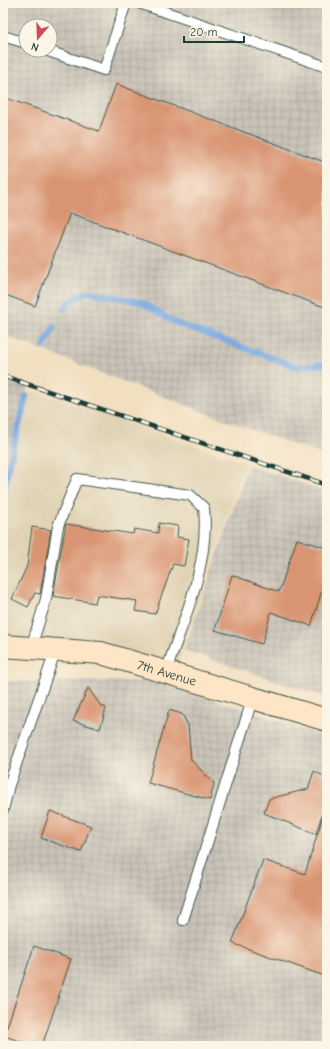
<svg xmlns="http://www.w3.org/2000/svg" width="330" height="1049" font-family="'Comic Neue',sans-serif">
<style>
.built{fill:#e0d3b5}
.industrial{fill:url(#industrial-grid);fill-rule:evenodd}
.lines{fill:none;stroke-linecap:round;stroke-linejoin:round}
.stream{stroke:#72a6df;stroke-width:6}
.building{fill:#d99573}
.lane-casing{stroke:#3f5549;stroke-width:12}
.secondary-casing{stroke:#3f5549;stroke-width:24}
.lane{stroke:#fff;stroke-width:10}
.secondary{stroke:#fee5c5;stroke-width:22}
.rail-casing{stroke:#1f3d34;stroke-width:4.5}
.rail{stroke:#fcf5e5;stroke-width:3;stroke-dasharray:9;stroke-linecap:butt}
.labels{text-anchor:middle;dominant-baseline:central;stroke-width:4;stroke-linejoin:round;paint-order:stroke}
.street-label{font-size:13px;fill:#1f3d34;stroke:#fcf5e5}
</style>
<defs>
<pattern id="industrial-grid" width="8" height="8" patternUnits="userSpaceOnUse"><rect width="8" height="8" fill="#c9c3b8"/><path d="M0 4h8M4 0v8" fill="none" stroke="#aca89f"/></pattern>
</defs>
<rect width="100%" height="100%" fill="#fcf5e5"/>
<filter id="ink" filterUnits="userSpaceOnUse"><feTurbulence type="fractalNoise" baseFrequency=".025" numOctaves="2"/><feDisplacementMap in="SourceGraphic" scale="8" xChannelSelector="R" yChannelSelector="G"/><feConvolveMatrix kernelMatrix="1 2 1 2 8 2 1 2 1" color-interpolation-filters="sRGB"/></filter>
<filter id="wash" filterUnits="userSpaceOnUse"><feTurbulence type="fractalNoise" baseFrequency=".012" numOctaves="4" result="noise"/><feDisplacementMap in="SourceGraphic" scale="16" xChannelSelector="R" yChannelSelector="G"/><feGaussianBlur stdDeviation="0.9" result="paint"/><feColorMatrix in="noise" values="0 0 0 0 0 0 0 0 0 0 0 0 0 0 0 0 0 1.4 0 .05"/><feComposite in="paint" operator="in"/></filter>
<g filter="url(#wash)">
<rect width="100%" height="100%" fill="#f2dfc0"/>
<path class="built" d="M33,392l27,7 186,64 -71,209 -172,-30v-143l4,-25 19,-78z"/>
<g class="industrial">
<path d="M3,3h324v453l-103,-36 -221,-85zM26,26h24v24h-24z"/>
<path d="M3,376l25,9 -21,89 -4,25z"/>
<path d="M248,465l79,27v206l-143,-48z"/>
<path d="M3,681h157l167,56v309h-324z"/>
</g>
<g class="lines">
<g class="stream">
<path d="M64,309l5,-7 19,-10 28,5 27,6 33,20 121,44 30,-3"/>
<path d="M44,345l10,-18"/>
<path d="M3,499l4,-25 19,-78"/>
</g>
</g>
<g id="blocks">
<g class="building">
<path d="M116,84l211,79v136l-3,8 -254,-94 -35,93 -32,-12v-197l96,34z"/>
<path d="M159,523l19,3 -1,11 12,2 -5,27 -11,-2 -18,50 -20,-3 2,-10 -40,-6 -2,8 -42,-7 13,-72 67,10 1,-5 24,4z"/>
<path d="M32,527l19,3 -11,64 -5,-1 -7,14 -16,-8 15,-33z"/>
<path d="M297,539l30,9v26l-16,52 -40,-14 -9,32 -47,-14 17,-55 47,17z"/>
<path d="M88,688l13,18 5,2 -6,21 -27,-8z"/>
<path d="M169,710l13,4 6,11 3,35 23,23 -4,17 -62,-17z"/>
<path d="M314,771l13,7v20l-11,36 -52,-21 5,-14 39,-10z"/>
<path d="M50,811l41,15 -10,26 -40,-14z"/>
<path d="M323,816l4,1v160l-95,-34 31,-83 42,14z"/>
<path d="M34,946l37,13 -29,87h-6l-32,-10z"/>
</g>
</g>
</g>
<g filter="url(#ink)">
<use href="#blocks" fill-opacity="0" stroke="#3f5549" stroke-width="1"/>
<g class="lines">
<defs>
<g id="lane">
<path d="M139,3l188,64"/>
<path d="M3,36l23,7"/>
<path d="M45,50l59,20 22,-67"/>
<path d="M31,648l15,-49 12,-73 19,-47 113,16 14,13c6,56 -21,112 -38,164"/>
<path d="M3,810l6,-25 47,-136"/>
<path d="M183,920l70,-223"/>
</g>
<g id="secondary">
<path id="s1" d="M3,646l98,7 226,67"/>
</g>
</defs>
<use href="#lane" class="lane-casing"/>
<use href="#secondary" class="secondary-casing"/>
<use href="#lane" class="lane"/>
<use href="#secondary" class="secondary"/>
<defs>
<path id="rail" d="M3,376l324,109"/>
</defs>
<use href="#rail" class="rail-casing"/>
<use href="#rail" class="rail"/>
</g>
</g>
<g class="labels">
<g class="street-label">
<text stroke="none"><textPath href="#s1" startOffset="167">7th Avenue</textPath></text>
</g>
</g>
<rect width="330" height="1049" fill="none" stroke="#fcf5e5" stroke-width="16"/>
<g transform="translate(38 38) rotate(199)"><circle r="19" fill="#fcf5e5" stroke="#a4ab9e"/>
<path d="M0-3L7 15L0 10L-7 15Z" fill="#d1495b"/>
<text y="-6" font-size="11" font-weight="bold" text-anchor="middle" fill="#1f3d34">N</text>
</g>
<path d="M184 36v6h60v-6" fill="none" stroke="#1f3d34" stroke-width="2"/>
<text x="190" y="36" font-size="12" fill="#1f3d34" stroke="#fcf5e5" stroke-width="3" paint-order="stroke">20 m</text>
</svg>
